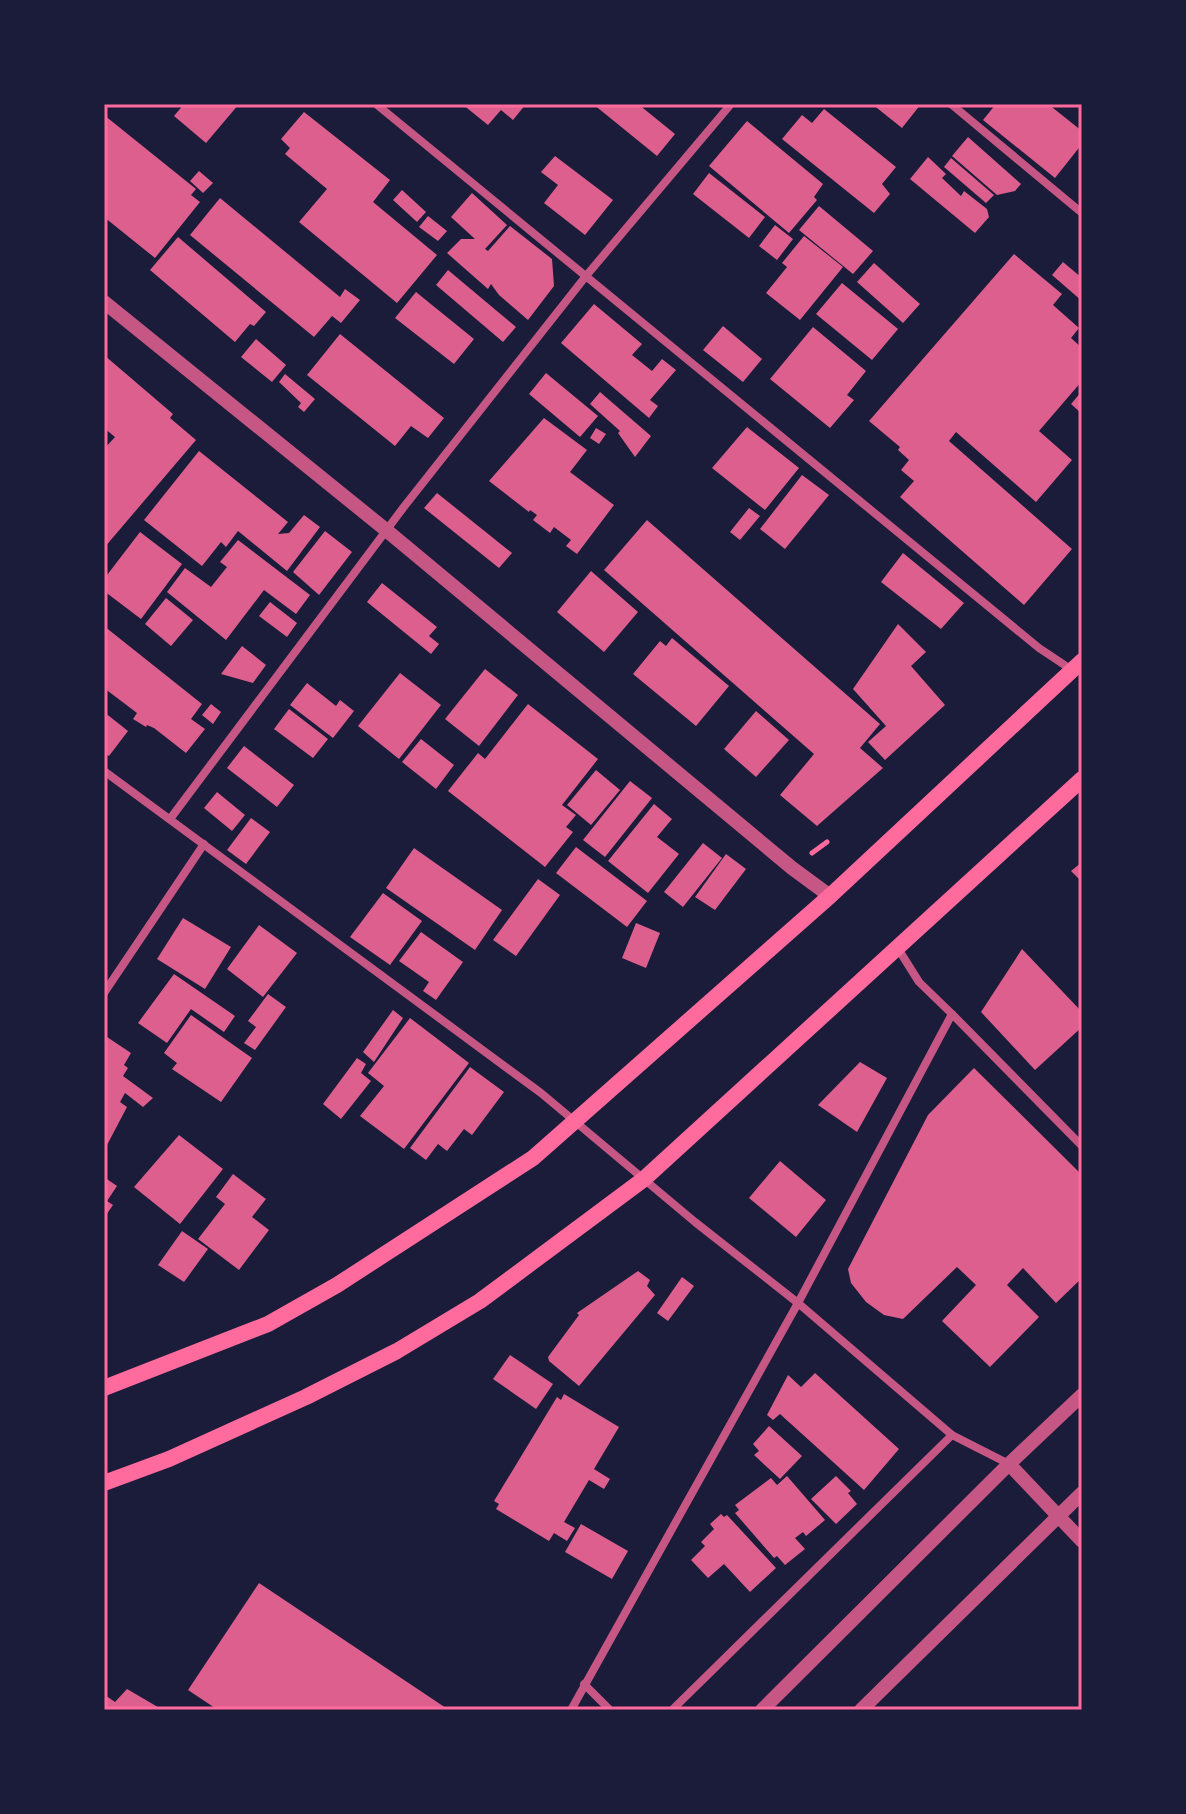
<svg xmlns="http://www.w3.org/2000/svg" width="1186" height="1814" font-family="Cabin,sans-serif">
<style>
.building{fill:#dd5f8e}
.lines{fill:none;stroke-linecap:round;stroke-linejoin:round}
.path{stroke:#ff6b9d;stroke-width:5}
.minor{stroke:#c65784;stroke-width:8}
.tertiary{stroke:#c65784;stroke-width:14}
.secondary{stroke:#ff6b9d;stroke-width:16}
.neatline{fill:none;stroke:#ff6b9d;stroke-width:3}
</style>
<rect width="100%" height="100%" fill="#1b1b3a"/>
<g class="building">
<path d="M184,104h55l-33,39 -32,-27z"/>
<path d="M462,104h64l-13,16 -12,-10 -13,15z"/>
<path d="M593,104h45l37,30 -18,22z"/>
<path d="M872,104h49l-19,24z"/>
<path d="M996,104h52l34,27v13l-27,34 -72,-58z"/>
<path d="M824,109l72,58 -14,17 8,10 -16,19 -92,-74 20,-24 10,8z"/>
<path d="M304,112l86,68 -17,22 64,53 -40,48 -98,-81 28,-33 -42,-35 5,-6 -9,-9z"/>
<path d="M104,115l92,74 -5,6 9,7 -45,56 -51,-41z"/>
<path d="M747,121l76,63 -9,13 3,3 -28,33 -80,-67z"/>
<path d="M968,137l53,47 -6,7 -18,4 -45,-39z"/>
<path d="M555,156l58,44 -28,35 -41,-32 14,-18 -17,-13z"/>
<path d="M928,157l18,17 -4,4 19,18 3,-5 23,18 2,8 -14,16 -65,-54z"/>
<path d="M951,158l43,37 -8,8 -42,-36z"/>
<path d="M199,171l14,12 -10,10 -13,-12z"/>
<path d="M709,173l56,44 -16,21 -56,-44z"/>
<path d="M402,190l24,22 -9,10 -24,-22z"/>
<path d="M472,193l35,32 -22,24 3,2 22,-25 42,33 2,27 -26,34 -29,-25 -8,-11 -3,5 -41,-36 14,-14h14l-24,-22z"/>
<path d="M220,198l120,99 5,-8 15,11 -19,23 -9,-7 -18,21 -124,-102z"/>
<path d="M819,206l54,45 -20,23 -54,-44z"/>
<path d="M428,216l19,15 -9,10 -19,-14z"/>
<path d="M775,225l18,14 -16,21 -18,-14z"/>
<path d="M804,236l39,31 -43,53 -34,-27 21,-26 -5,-4z"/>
<path d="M178,237l88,75 -12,14 -4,-2 -15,18 -85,-72z"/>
<path d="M1014,254l48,40 -9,11 26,23 -8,10 11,10v33l-43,50 33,29 -36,42 -80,-70 -7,9 123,108 -48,56 -124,-108 14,-16 -13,-11 8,-10 -11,-10 2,-3 -31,-26z"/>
<path d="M1063,262l19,16v23l-30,-26z"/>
<path d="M874,263l46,41 -17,19 -46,-41z"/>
<path d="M448,270l68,57 -13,15 -67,-57z"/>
<path d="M842,283l56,46 -26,31 -56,-46z"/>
<path d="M416,292l58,47 -20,25 -59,-46z"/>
<path d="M594,304l48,40 -10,11 20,16 10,-12 14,11 -26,30 8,6 -9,12 -88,-75z"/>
<path d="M723,326l39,33 -19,23 -40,-32z"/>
<path d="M813,327l53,44 -19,24 7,5 -24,28 -60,-49z"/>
<path d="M340,334l104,84 -16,20 -17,-12 -16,20 -88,-71z"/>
<path d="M256,339l30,26 -14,17 -31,-25z"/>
<path d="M104,355l69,59 -3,4 26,22 -92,108v-99l11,-12 -11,-9z"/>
<path d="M546,373l52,43 -18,21 -51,-43z"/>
<path d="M285,374l30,25 -11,13 -6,-5 3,-4 -22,-21z"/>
<path d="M1082,391v23l-11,-10z"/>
<path d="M600,392l51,44 -16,21 -17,-24 2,-2 -30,-27z"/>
<path d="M544,418l43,32 -17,22 44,33 -37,49 -11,-8 5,-6 -17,-13 -4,6 -17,-13 4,-5 -7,-5 -1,2 -40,-31z"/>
<path d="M747,427l52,41 -34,42 -53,-42z"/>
<path d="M596,428l10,6 -7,10 -9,-6z"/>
<path d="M199,451l89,71 -10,12 11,-1 15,-18 16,12 -33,44 -49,-40 -12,16 -5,-5 -19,24 -58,-46z"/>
<path d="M802,475l27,20 -44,54 -25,-20z"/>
<path d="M437,493l75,60 -13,15 -75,-60z"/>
<path d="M749,508l11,8 -20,24 -10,-8z"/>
<path d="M647,520l233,204 -20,24 23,20 -66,58 -37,-31 34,-41 -210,-184z"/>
<path d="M325,531l27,21 -33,43 -26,-23z"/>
<path d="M140,532l42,32 -41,55 -37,-28v-12z"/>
<path d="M238,540l72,55 -14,19 -32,-24 -38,50 -59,-48 18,-24 26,19 16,-20 -7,-5z"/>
<path d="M903,553l61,50 -23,26 -60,-47z"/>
<path d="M591,571l47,41 -34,40 -47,-40z"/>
<path d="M382,583l55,44 -8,9 10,8 -8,10 -64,-52z"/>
<path d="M166,598l27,22 -22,26 -26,-22z"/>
<path d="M270,602l27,21 -10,14 -28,-21z"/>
<path d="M898,624l28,28 -15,14 34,39 -60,55 -17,-18 18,-16 -33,-37z"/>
<path d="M104,626l98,78 -11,15 14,10 -19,24 -32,-25 -7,-3 -1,2 -13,-8 4,-6 -33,-25z"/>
<path d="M672,638l57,48 -33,40 -63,-52 27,-33 6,5z"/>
<path d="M242,646l24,19 -13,18 -32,-9z"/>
<path d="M485,669l33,26 -39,51 -34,-27z"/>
<path d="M400,673l41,32 -42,54 -41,-33z"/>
<path d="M307,683l29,23 4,-6 14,11 -21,27 -43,-33z"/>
<path d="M211,704l10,8 -8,12 -11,-9z"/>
<path d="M528,704l70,55 -36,46 14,10 -10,12 7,5 -28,35 -97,-76 30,-38 7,6z"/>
<path d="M289,709l39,30 -15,19 -39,-29z"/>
<path d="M756,711l33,29 -33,37 -32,-28z"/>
<path d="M104,712l24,19 -19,25 -5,-3z"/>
<path d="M421,739l33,26 -18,24 -34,-27z"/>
<path d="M244,746l50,39 -17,22 -50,-39z"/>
<path d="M596,770l24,20 -29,35 -24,-20z"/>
<path d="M630,781l22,17 -47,59 -22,-17z"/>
<path d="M217,792l28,23 -13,16 -28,-23z"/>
<path d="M654,804l18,15 -15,18 22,17 -31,39 -40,-32z"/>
<path d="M251,818l19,14 -24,32 -19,-14z"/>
<path d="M703,843l19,15 -39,49 -19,-15z"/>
<path d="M576,847l71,54 -20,26 -71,-54z"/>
<path d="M414,848l88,62 -27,40 -89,-62z"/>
<path d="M726,854l20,15 -31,41 -20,-13z"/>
<path d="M1082,862v20l-11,-11z"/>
<path d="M538,879l22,16 -44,61 -23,-16z"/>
<path d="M383,893l39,28 -32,44 -40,-28z"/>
<path d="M183,918l48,29 -26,42 -48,-30z"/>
<path d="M636,923l24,10 -14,35 -24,-10z"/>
<path d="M259,925l38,28 -34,44 -36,-28z"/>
<path d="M421,932l42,30 -27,38 -13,-9 6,-9 -30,-21z"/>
<path d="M1022,949l60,63v15l-47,43 -54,-58z"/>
<path d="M174,974l61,42 -11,16 -33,-23 -24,34 -29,-20z"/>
<path d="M268,994l18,13 -31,43 -11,-7 12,-16 -8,-6z"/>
<path d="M393,1010l10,8 -29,44 -11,-10z"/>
<path d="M191,1015l61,43 -31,44 -49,-33 5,-6 -13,-10z"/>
<path d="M410,1018l59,45 -65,86 -44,-33 24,-30 -16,-13z"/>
<path d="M104,1035l27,18 -7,12 4,3 -5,8 30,22 -10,9 -18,-14 -5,9 7,5 -20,38 -3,-2z"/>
<path d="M357,1058l9,6 -5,9 10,8 -30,38 -18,-15z"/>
<path d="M860,1062l27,16 -30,54 -39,-27z"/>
<path d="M470,1067l34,25 -32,43 -8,-6 -17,22 -9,-7 -12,16 -16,-12z"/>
<path d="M974,1068l108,107v103l-26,25 -33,-35 -16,17 32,32 -49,50 -48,-46 34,-36 -19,-18 -54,52 -19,-4 -18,-13 -15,-19 -3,-14 80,-154z"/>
<path d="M179,1135l44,34 -43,55 -46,-37z"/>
<path d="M780,1161l46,39 -30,37 -47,-39z"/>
<path d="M233,1174l33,25 -14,18 17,13 -30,40 -41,-31 27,-35 -9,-7z"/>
<path d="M104,1177l13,9 -10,15 6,4 -9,13z"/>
<path d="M182,1231l26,18 -24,33 -26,-17z"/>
<path d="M638,1271l12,9 -3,6 8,9 -76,91 -30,-25 -1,-4 31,-42 -2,-2z"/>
<path d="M682,1277l12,9 -26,35 -11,-8z"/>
<path d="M510,1355l43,29 -17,25 -43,-30z"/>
<path d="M815,1373l84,76 -35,41 -84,-76 -7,6 -6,-5 21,-40 13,12z"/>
<path d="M564,1394l55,33 -25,42 16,10 -6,10 -15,-9 -25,42 11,6 -8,13 -13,-8 -5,8 -53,-32 3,-5 -5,-3 63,-104 4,3z"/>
<path d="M769,1426l33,30 -22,23 -26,-24 5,-4 -6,-7z"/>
<path d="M787,1476l38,44 -19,16 -3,-4 -8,6 10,11 -20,16 -8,-9 -3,2 -39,-45 4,-3 -4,-5 36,-27 6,7z"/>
<path d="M836,1476l15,15 -3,2 9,11 -21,20 -25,-25z"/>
<path d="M721,1514l3,3 3,-2 49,53 -26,24 -26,-28 -16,14 -17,-18 14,-14 -4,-4 13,-13 -4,-5z"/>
<path d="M581,1524l47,27 -16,28 -47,-27z"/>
<path d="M259,1583l190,127h-231l-30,-20z"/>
<path d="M127,1689l36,21h-59l1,-15 10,7z"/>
</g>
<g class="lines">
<path class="path" d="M812,853l15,-11"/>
<g class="minor">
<path d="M376,104l663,544 33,22"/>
<path d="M951,104l131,109"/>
<path d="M104,771l437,322 154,129 103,81 154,132 57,29"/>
<path d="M170,819l233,-311 183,-232 145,-172"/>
<path d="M104,993l100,-149"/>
<path d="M952,1014l130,132"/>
<path d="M584,1684l26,26"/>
<path d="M571,1710l227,-407 154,-289 -33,-32 -22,-35"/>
<path d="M672,1710l280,-275"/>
</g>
<g class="tertiary">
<path d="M104,302l282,228 406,338 38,28"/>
<path d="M1009,1464l73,77"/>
<path d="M762,1710l247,-246 73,-69"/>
<path d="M861,1710l221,-217"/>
</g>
<g class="secondary">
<path d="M104,1388l164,-64 69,-39 196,-127 297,-262 252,-235"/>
<path d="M104,1483l65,-24 137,-62 91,-46 83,-50 164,-122 438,-400"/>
</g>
</g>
<rect width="1186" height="1814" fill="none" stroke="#1b1b3a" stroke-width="212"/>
<rect x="106" y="106" width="974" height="1602" class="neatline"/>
</svg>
